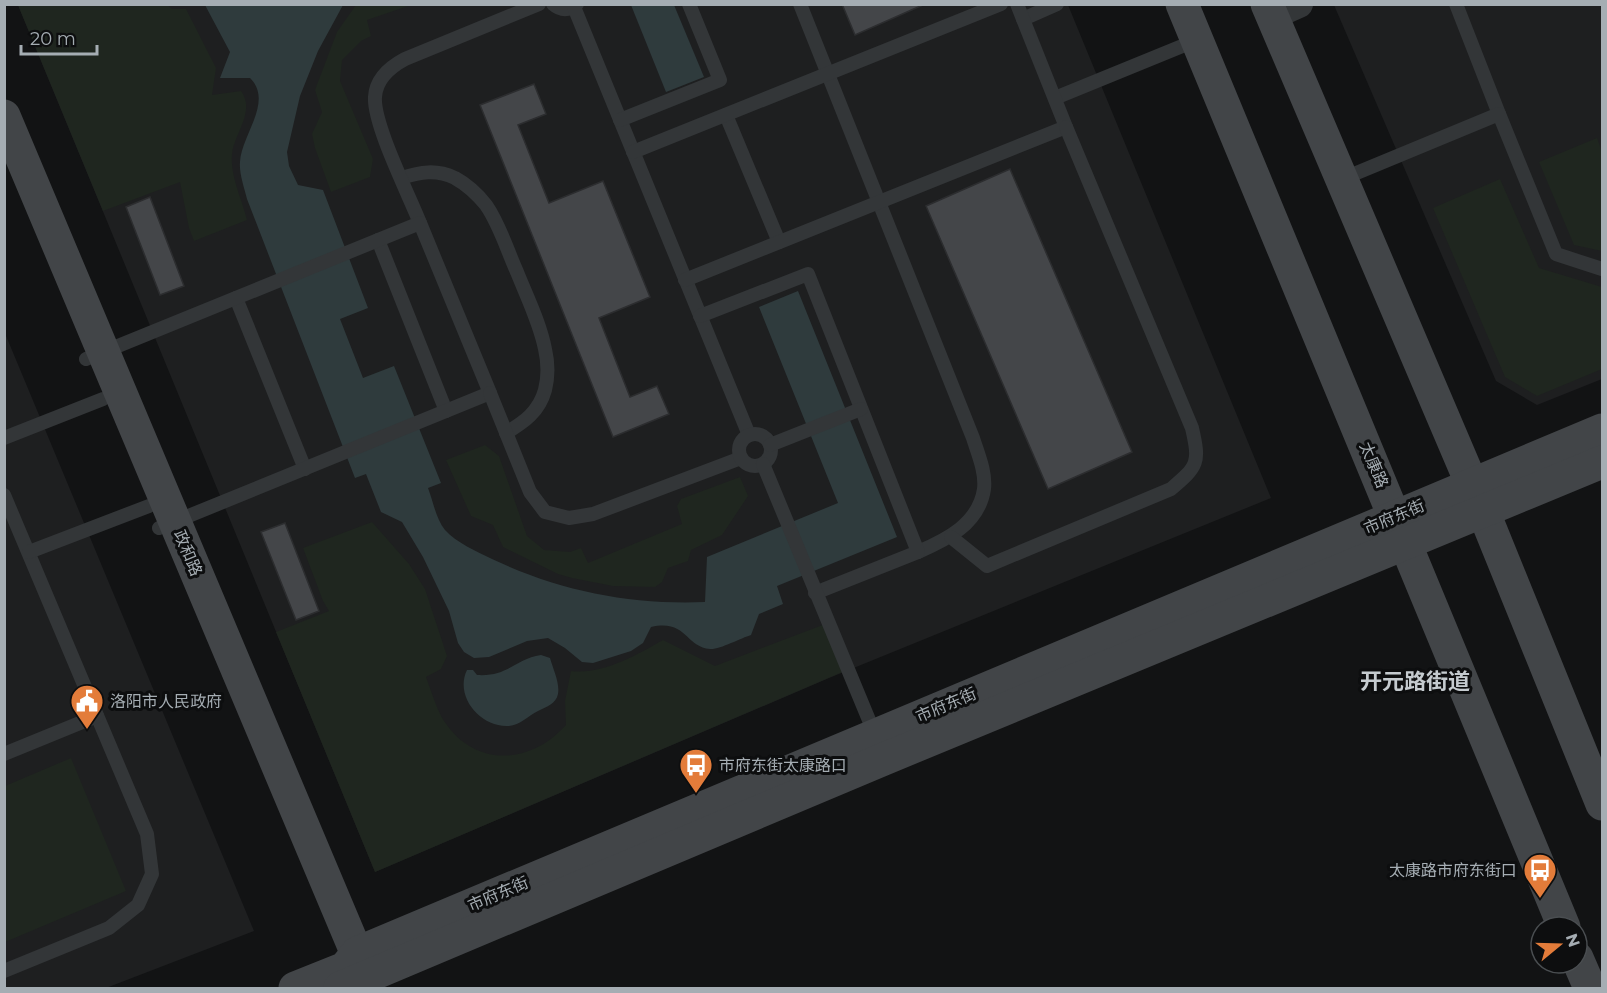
<svg xmlns="http://www.w3.org/2000/svg" width="1607" height="993" font-family="Montserrat,'Noto Sans SC',sans-serif">
<style>
.built{fill:#1e1f20}
.green{fill:#1f261f}
.water{fill:#2f3b3d}
.building{fill:#444649;stroke:#2c2d2f;stroke-width:1.5}
.lines{fill:none;stroke-linecap:round;stroke-linejoin:round}
.lane{stroke:#333638;stroke-width:14}
.street{stroke:#333638;stroke-width:28}
.secondary{stroke:#424548;stroke-width:33}
.labels{text-anchor:middle;dominant-baseline:central;stroke-width:6;stroke-linejoin:round;paint-order:stroke}
.street-label{font-size:16px;fill:#a5adb3;stroke:#0d0e0f}
.poi-label{font-size:16px;fill:#a5adb3;stroke:#0d0e0f;text-anchor:start}
.district-label{font-size:22px;font-weight:bold;fill:#c5cbcf;stroke:#0d0e0f}
</style>
<rect width="100%" height="100%" fill="#121314"/>
<g class="built">
<path d="M18,5h1050l203,493 -442,180 -454,194z"/>
<path d="M1334,5h268v374l-65,26 -41,-24z"/>
<path d="M4,331l250,600 -148,57h-101z"/>
</g>
<g class="green">
<path d="M166,4l6,5h14l30,59 -4,27 29,-4c15,20 -7,43 -9,63 -2,22 10,45 15,66l-53,21 -5,-13 -9,-46 -77,29 -85,-206z"/>
<path d="M356,5h55l-44,15 4,16 -10,5 -19,19 -2,21 33,78 -3,18 -39,15 -16,-44 -3,-14 10,-22 -7,-22 22,-58z"/>
<path d="M1597,138l5,14v99l-28,-6 -35,-83z"/>
<path d="M1500,179l39,89 63,19v82l-65,27 -32,-19 -72,-169z"/>
<path d="M485,445l14,11 28,80 17,14 26,2 11,-4 7,15 94,-39 -5,-18 4,-7 59,-22 8,19 -26,39 -31,15 -3,11 -20,7 -6,14 -7,5 -42,-1 -41,-8 -14,-4 -55,-27 -10,-22 -22,-9 -25,-56z"/>
<path d="M372,522l37,42 16,25 22,67 -6,13 -15,8c5,13 9,27 15,39 23,40 65,51 104,27 8,-5 15,-12 21,-18l-1,-24 6,-30c31,4 66,-16 92,-31l52,26 113,-43 19,47 -472,202 -99,-240 53,-21 -6,-10 -20,-53z"/>
<path d="M71,758l55,133 -121,51v-156z"/>
</g>
<g class="water">
<path d="M205,5h138l-25,46 -18,45 -13,56 2,14 9,19 25,5 45,118 -28,11 23,59 31,-12 47,117 -13,5c5,13 8,31 17,42 12,13 31,21 47,29 68,32 138,46 213,43l2,-45 131,-54 -79,-196 39,-16 99,246 -120,49 6,18 -24,10 -8,21c-10,3 -32,15 -41,14 -25,-2 -23,-30 -59,-22l-8,16 -12,8 -38,12 -11,-1 -17,-14 -17,-10 -21,3 -38,16 -15,1 -10,-6 -6,-9 -9,-32 -26,-54 -21,-35 -21,-10 -15,-38 -11,4 -108,-279c-3,-12 -8,-26 -7,-37 1,-26 34,-61 10,-84h-30l10,-26z"/>
<path d="M631,5h43l30,72 -38,15z"/>
<path d="M541,655l9,3c3,11 10,25 8,36 -2,10 -12,13 -20,17 -10,5 -18,14 -29,15 -28,2 -55,-29 -42,-56h6l4,5c31,2 38,-16 64,-20z"/>
</g>
<g class="building">
<path d="M842,4h83l-70,31z"/>
<path d="M534,84l12,30 -28,11 31,78 54,-22 47,116 -51,21 31,79 27,-11 12,28 -56,23 -133,-332z"/>
<path d="M1010,169l122,283 -84,37 -122,-283z"/>
<path d="M150,197l34,89 -24,9 -34,-88z"/>
<path d="M285,523l34,88 -23,9 -35,-88z"/>
</g>
<g class="lines">
<g class="lane">
<path d="M553,4c8,7 16,7 24,0"/>
<path d="M800,4l173,434c5,16 13,34 11,51 -5,35 -38,51 -66,63"/>
<path d="M1456,4l43,110"/>
<path d="M574,7l175,428"/>
<path d="M1023,19l34,-15"/>
<path d="M1055,98l142,-58"/>
<path d="M726,115l53,127"/>
<path d="M620,120l100,-40 -31,-76"/>
<path d="M633,152l368,-148"/>
<path d="M402,178c18,-6 34,-9 53,0 11,6 23,17 31,27 14,20 21,45 31,67 10,25 23,51 28,77 3,13 3,29 0,41 -6,22 -21,32 -39,43"/>
<path d="M1342,179l157,-65 57,140 46,15"/>
<path d="M420,223c-11,-28 -47,-99 -45,-126 1,-18 15,-30 30,-38l134,-55"/>
<path d="M378,240l68,171"/>
<path d="M685,280l381,-153 -49,-123"/>
<path d="M236,298l69,171"/>
<path d="M700,316l108,-42 110,278 -103,41"/>
<path d="M86,359l334,-136 70,170 -331,135"/>
<path d="M490,393l40,99 15,20 24,6 24,-4 148,-56"/>
<circle cx="755" cy="450" r="16"/>
<path d="M4,438l99,-39"/>
<path d="M770,445l91,-36"/>
<path d="M763,464l113,273"/>
<path d="M4,495l143,339 5,40 -14,31 -29,23 -105,43"/>
<path d="M951,537l36,29 184,-77c27,-23 29,-26 21,-61l-126,-301"/>
<path d="M29,552l120,-46"/>
<path d="M4,754l93,-38"/>
</g>
<path class="street" d="M1272,16l27,-12"/>
<g class="secondary">
<path d="M1182,4l382,923"/>
<path d="M1267,4l217,509 118,291"/>
<path d="M4,116l361,857"/>
<path d="M1577,958l13,30"/>
<path d="M295,988l50,-20 12,-15 1245,-523"/>
<path d="M340,988l544,-229 718,-297"/>
</g>
</g>
<defs>
<symbol id="civic-pin" viewBox="-11 -11 22 30"><path d="M0 17L-7.5 6A9.5 9.5 0 1 1 7.5 6Z" fill="#e37c3a" stroke="#0d0e0f"/><path d="M-.6-6.5H3V-4.5H.6V-3L4-1V1h2V6H-6V1h2V-1L-.6-3ZM-1.2 2.5V6h2.4V2.5Z" fill="#fff"/></symbol>
<symbol id="bus-pin" viewBox="-11 -11 22 30"><path d="M0 17L-7.5 6A9.5 9.5 0 1 1 7.5 6Z" fill="#e37c3a" stroke="#0d0e0f"/><path d="M-5-6H5V4H4V6H2V4H-2V6H-4V4H-5ZM-3.5-4V0h7V-4ZM-3.5 1.2v1.5H-2V1.2ZM2 1.2v1.5H3.5V1.2Z" fill="#fff"/></symbol>
</defs>
<g fill-rule="evenodd">
<use href="#civic-pin" x="68" y="682" width="38" height="52"/>
<use href="#bus-pin" x="677" y="746" width="38" height="52"/>
<use href="#bus-pin" x="1521" y="851" width="38" height="52"/>
</g>
<g class="labels">
<g class="street-label">
<text transform="translate(1374 465) rotate(67)">太康路</text>
<text transform="translate(1394 517) rotate(-23)">市府东街</text>
<text transform="translate(188 553) rotate(67)">政和路</text>
<text transform="translate(946 705) rotate(-23)">市府东街</text>
<text transform="translate(498 894) rotate(-23)">市府东街</text>
</g>
<g class="poi-label">
<text x="110" y="701">洛阳市人民政府</text>
<text x="719" y="765">市府东街太康路口</text>
<text x="1517" y="870" text-anchor="end">太康路市府东街口</text>
</g>
<g class="district-label">
<text x="1415" y="681">开元路街道</text>
</g>
</g>
<rect width="1607" height="993" fill="none" stroke="#a5adb3" stroke-width="12"/>
<g transform="translate(1559 945) rotate(71)"><circle r="28" fill="#0d0e0f" stroke="#4a4e51" stroke-width="1.5"/>
<path d="M0-4.5L10 22L0 15L-10 22Z" fill="#e37c3a"/>
<text y="-9" font-size="16" font-weight="bold" text-anchor="middle" fill="#a5adb3">N</text>
</g>
<path d="M21 45v9h76v-9" fill="none" stroke="#a5adb3" stroke-width="3"/>
<text x="30" y="45" font-size="18" fill="#a5adb3" stroke="#0d0e0f" stroke-width="4.5" paint-order="stroke">20 m</text>
</svg>
